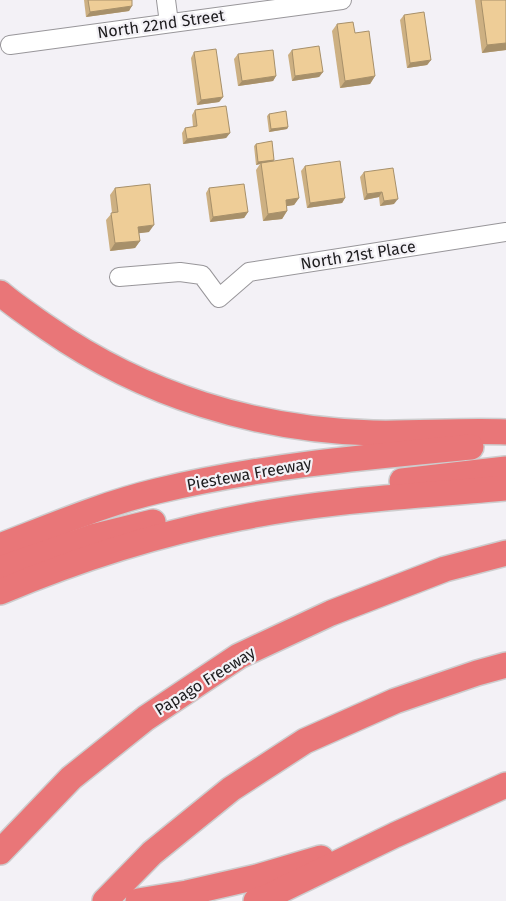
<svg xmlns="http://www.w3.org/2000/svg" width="506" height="901" font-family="'Fira Sans',sans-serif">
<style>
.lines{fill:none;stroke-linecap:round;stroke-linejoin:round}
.minor-casing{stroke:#98969a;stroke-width:20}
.highway-casing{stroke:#cdcdce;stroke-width:28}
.minor{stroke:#fff;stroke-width:18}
.highway{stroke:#e97678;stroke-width:25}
.wall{fill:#cdb082}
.shaded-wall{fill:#a7906a}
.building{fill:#eecd97;stroke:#a7906a}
.labels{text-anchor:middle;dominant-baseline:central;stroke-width:4.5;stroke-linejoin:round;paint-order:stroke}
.street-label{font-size:16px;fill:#1d1c1e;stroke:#f3f1f6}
</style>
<rect width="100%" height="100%" fill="#f3f1f6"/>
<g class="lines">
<defs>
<g id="minor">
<path d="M166,0l3,23"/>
<path d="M10,45l332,-45"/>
<path d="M119,277l61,-5 22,3 17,23 30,-26 257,-40"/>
</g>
<g id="highway">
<path d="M0,293c15,13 32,24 49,36 95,66 208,101 324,104 44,1 89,-3 133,-1"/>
<path d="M402,481l104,-12"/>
<path d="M0,546c52,-20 103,-42 157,-55 104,-25 208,-34 314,-44"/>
<path d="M0,569l92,-32 61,-15"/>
<path d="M0,592c76,-32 157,-58 239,-74 87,-18 178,-22 267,-30"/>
<path d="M0,852l71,-74 75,-60 93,-62 92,-43 114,-44 61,-16"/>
<path d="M105,901l47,-48 79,-64 74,-48 90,-40 82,-28 29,-8"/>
<path d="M138,901l49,-8 70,-16 64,-19"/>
<path d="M256,901l11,-4 128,-62 111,-50"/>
</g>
</defs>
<use href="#minor" class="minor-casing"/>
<use href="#highway" class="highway-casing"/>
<use href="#minor" class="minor"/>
<use href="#highway" class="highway"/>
</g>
<g class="wall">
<path d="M84,0h48l-3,11 -43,6z"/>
<path d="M475,0h31v50l-24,3z"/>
<path d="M404,15l27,45 -4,5 -20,3 -7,-48z"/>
<path d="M337,24l18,9 20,43 -5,8 -30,4 -8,-57z"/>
<path d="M292,50l31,22 -4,5 -27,4 -4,-26z"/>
<path d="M194,52l29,45 -4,5 -22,3 -6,-47z"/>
<path d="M238,54l38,22 -3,5 -35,5 -4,-27z"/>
<path d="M195,110l35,23 -4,5 -43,6 -1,-11 3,-5 8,-1 -1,-12z"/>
<path d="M269,114l19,13 -1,2 -18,3 -2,-16z"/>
<path d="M256,144l17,17 26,37 -5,7 -7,1v5l-5,8 -19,2 -7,-51 4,-6 -4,1 -2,-19z"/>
<path d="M305,166l40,32 -3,5 -35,5 -6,-37z"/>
<path d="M364,172l30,32 -14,2 -1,-9 -15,3 -4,-23z"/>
<path d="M115,188l34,44 -10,1 1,8 -5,7 -25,3 -4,-31 6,-7 -2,-18z"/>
<path d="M209,188l39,24 -4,6 -34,4 -4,-29z"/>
</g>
<g class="shaded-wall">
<path d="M132,6l-3,5 -43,6 4,-5z"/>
<path d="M506,43v7l-24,3 5,-8z"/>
<path d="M431,60l-4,5 -20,3 3,-5z"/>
<path d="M323,72l-4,5 -27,4 3,-5z"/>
<path d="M276,76l-3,5 -35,5 4,-5z"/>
<path d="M375,76l-5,8 -30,4 5,-7z"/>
<path d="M223,97l-4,5 -22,3 4,-5z"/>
<path d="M288,127l-1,2 -18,3 2,-3z"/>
<path d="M230,133l-4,5 -43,6 4,-5z"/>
<path d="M274,160l-2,3h-11l-1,1 -4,1 2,-3z"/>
<path d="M382,192l-3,5 -15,3 3,-6z"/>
<path d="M299,198l-5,7 -13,2 5,-7z"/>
<path d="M345,198l-3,5 -35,5 3,-5z"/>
<path d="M398,199l-4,5 -14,2 4,-5z"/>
<path d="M287,211l-5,8 -19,2 5,-7z"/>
<path d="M248,212l-4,6 -34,4 3,-5z"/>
<path d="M154,225l-5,7 -16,2 5,-7z"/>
<path d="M140,241l-5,7 -25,3 5,-8z"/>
</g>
<g class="building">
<path d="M88,0h44v6l-42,6z"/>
<path d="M481,0h25v43l-19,2z"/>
<path d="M424,12l7,48 -21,3 -6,-48z"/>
<path d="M353,22l2,11 14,-2 6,45 -30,5 -8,-57z"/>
<path d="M319,46l4,26 -28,4 -3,-26z"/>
<path d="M216,49l7,48 -22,3 -7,-48z"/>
<path d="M273,50l3,26 -34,5 -4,-27z"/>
<path d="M226,106l4,27 -43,6 -2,-11 12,-2 -2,-16z"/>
<path d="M286,111l2,16 -17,2 -2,-15z"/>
<path d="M272,141l2,19 -16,2 -2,-18z"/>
<path d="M293,158l6,40 -13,2 1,11 -19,3 -7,-51z"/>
<path d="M340,161l5,37 -35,5 -5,-37z"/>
<path d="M393,168l5,31 -14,2 -2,-9 -15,2 -3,-22z"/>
<path d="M150,184l4,41 -16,2 2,14 -25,2 -4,-30 7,-1 -3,-24z"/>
<path d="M244,184l4,28 -35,5 -4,-29z"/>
</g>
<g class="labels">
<g class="street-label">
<text transform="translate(161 24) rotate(-8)">North 22nd Street</text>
<text transform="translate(358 255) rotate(-9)">North 21st Place</text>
<text transform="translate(249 474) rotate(-10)">Piestewa Freeway</text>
<text transform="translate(205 681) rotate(-32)">Papago Freeway</text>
</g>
</g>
</svg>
